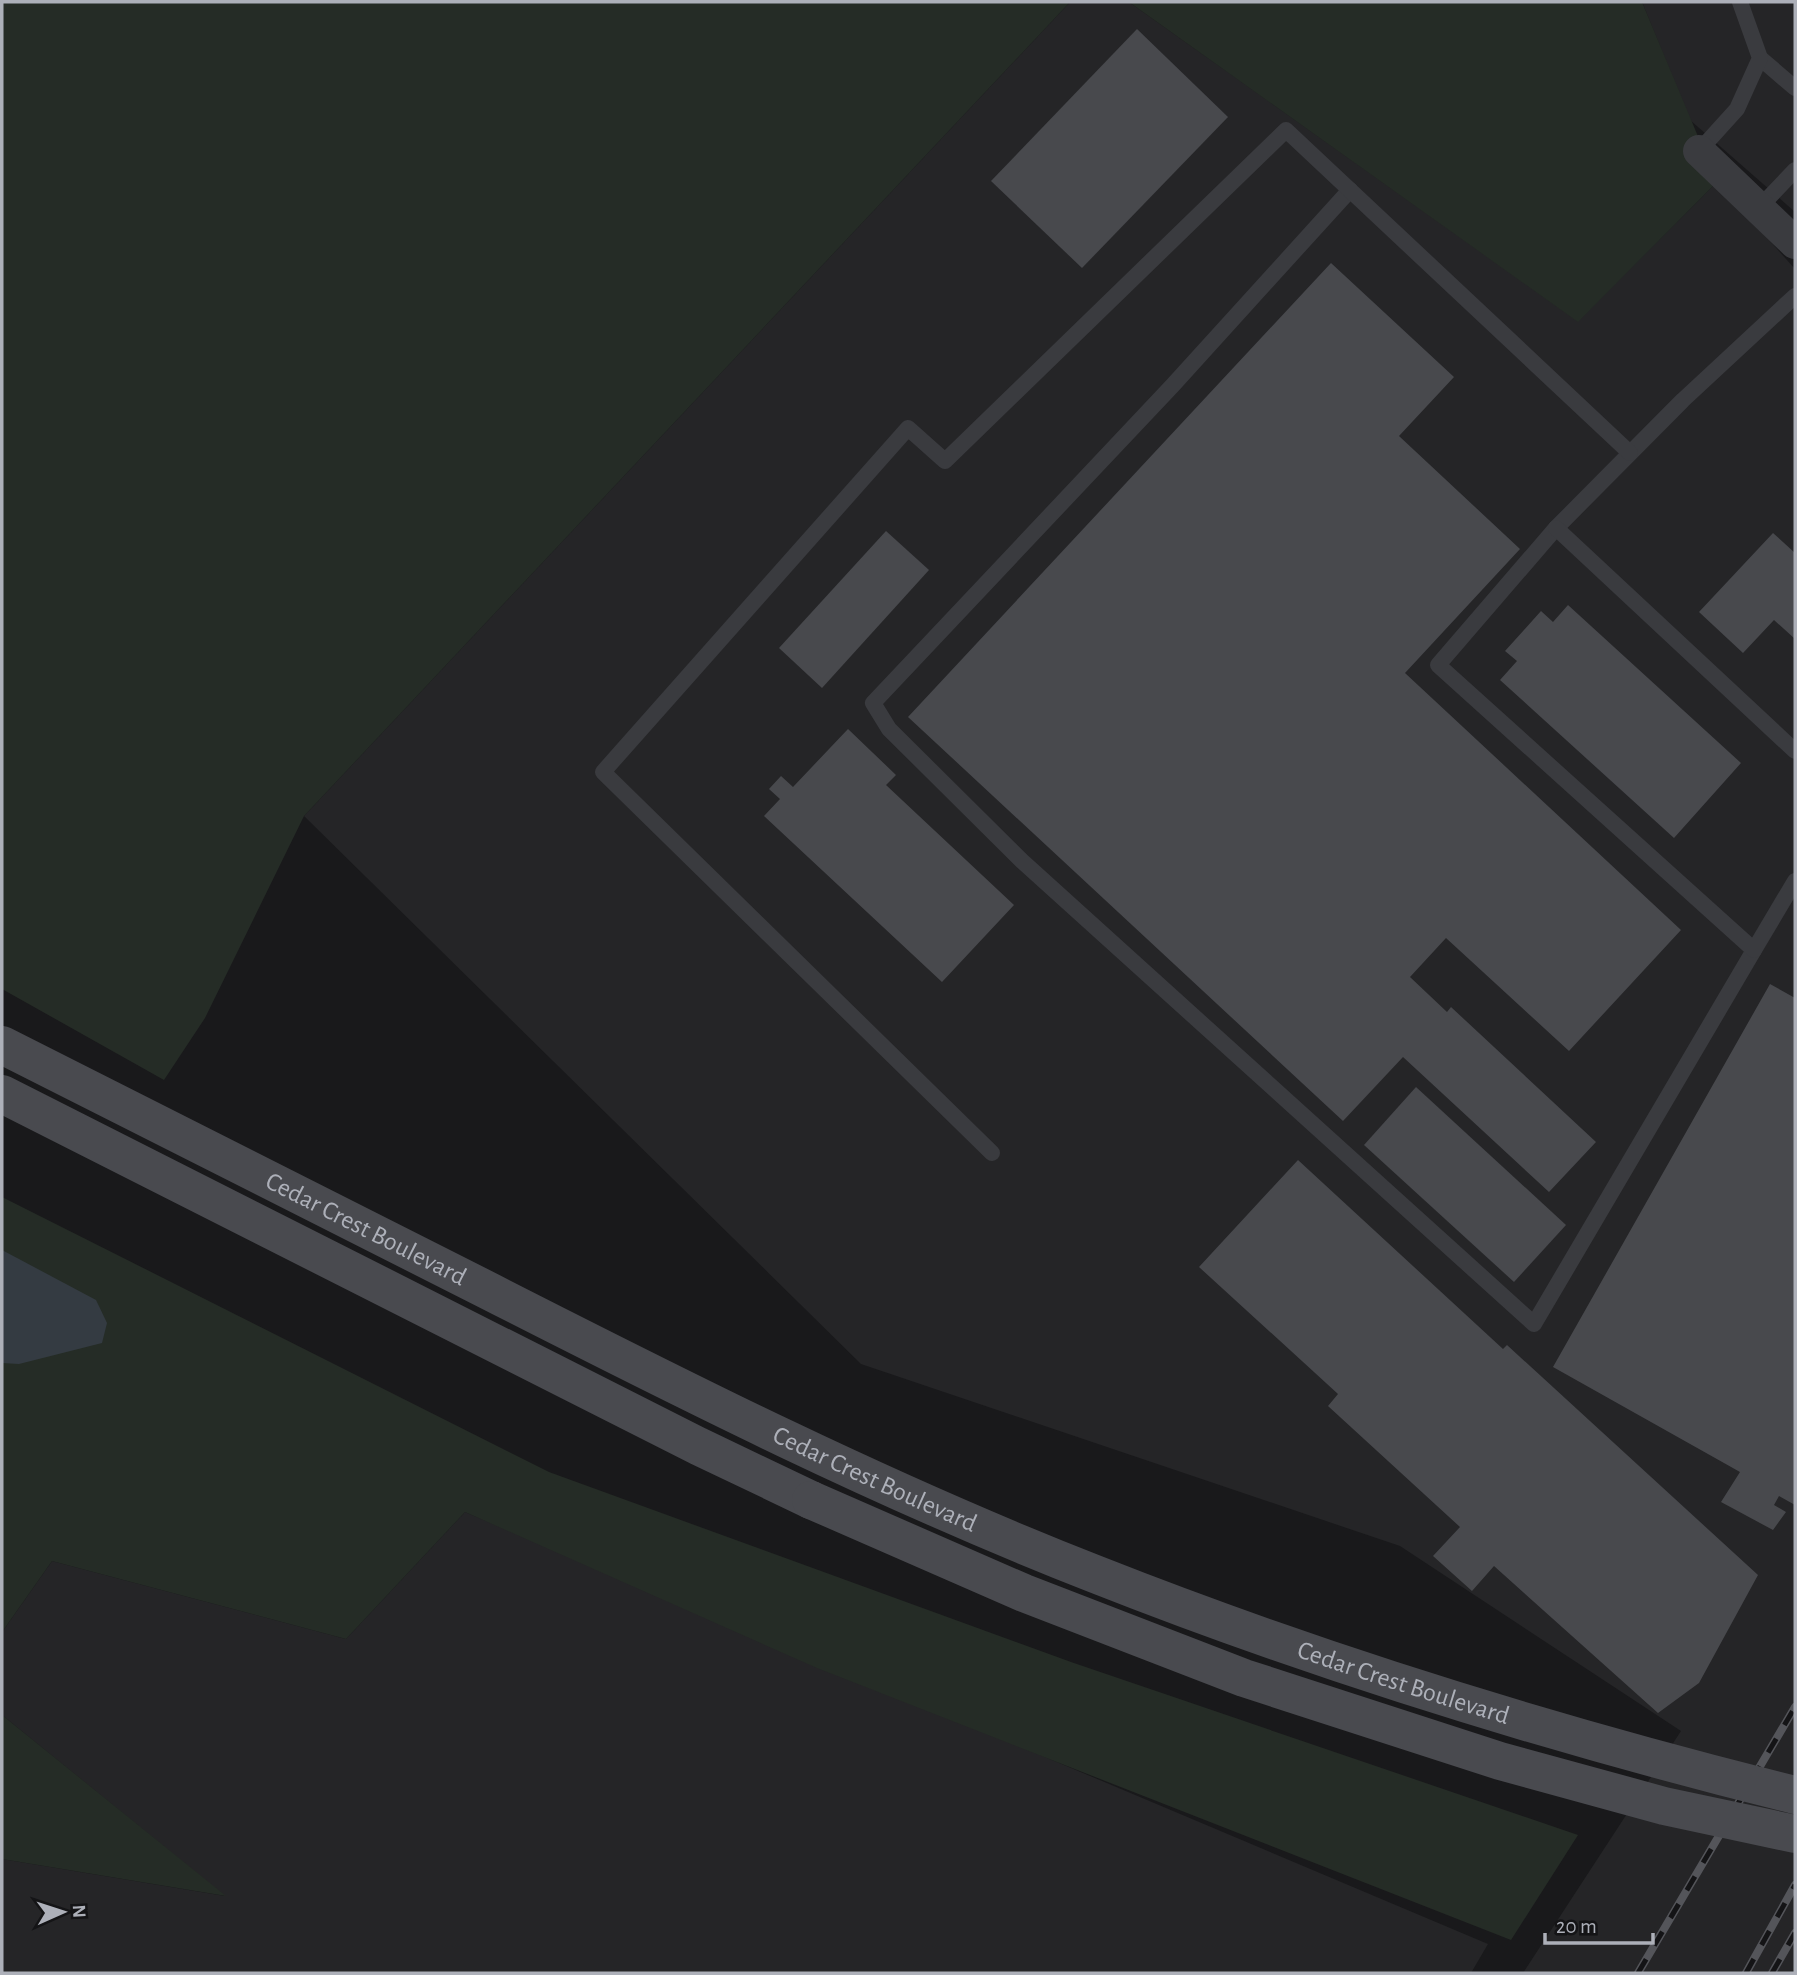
<svg xmlns="http://www.w3.org/2000/svg" width="1797" height="1975" font-family="'Alegreya Sans',sans-serif">
<style>
.built{fill:#252527}
.green{fill:#252c26}
.water{fill:#343b42}
.building{fill:#48494d}
.lines{fill:none;stroke-linecap:round;stroke-linejoin:round}
.service{stroke:#3a3b3f;stroke-width:16}
.minor{stroke:#3a3b3f;stroke-width:32}
.secondary{stroke:#494a4f;stroke-width:38}
.rail-casing{stroke:#54555a;stroke-width:8}
.rail{stroke:#141416;stroke-width:5;stroke-dasharray:16;stroke-linecap:butt}
.secondary-bridge{stroke:#494a4f;stroke-width:38}
.labels{text-anchor:middle;dominant-baseline:central;stroke-width:5;stroke-linejoin:round;paint-order:stroke}
.street-label{font-size:26px;fill:#adb0b9;stroke:#141416}
</style>
<rect width="100%" height="100%" fill="#19191b"/>
<g class="built">
<path d="M1070,2h59l449,319 139,-139 78,87v1704h-272l158,-242 -281,-185 -539,-182 -557,-548z"/>
<path d="M1642,2h153v210l-105,-92z"/>
<path d="M465,1512l1023,432 -17,29h-1469v-114l223,37 -223,-181v-83l50,-71 294,78z"/>
</g>
<g class="green">
<path d="M2,2h1068l-766,814 -99,202 -41,62 -162,-91z"/>
<path d="M1129,2h513l75,180 -139,140z"/>
<path d="M2,1197l547,275 522,190 507,173 -67,105 -694,-272 -352,-156 -119,127 -294,-78 -50,71z"/>
<path d="M2,1715l224,181 -224,-37z"/>
</g>
<path class="water" d="M2,1250l94,50 11,23 -5,20 -83,21 -17,-1z"/>
<g class="building">
<path d="M1137,29l91,88 -146,151 -91,-87z"/>
<path d="M1331,263l123,114 -55,59 121,113 -115,124 276,257 -112,121 -123,-113 -36,39 37,35 4,-5 145,135 -47,50 -146,-135 -60,64 -435,-404z"/>
<path d="M886,531l43,39 -107,118 -43,-40z"/>
<path d="M1773,533l22,20v86l-21,-19 -31,33 -44,-41z"/>
<path d="M1568,605l173,158 -67,75 -174,-158 17,-19 -12,-10 36,-40 12,11z"/>
<path d="M848,729l48,46 -10,10 128,120 -72,77 -178,-166 16,-17 -11,-10 12,-13 12,11z"/>
<path d="M1770,984l25,14v507l-16,-9 -5,9 12,7 -13,18 -52,-28 19,-30 -187,-105z"/>
<path d="M1416,1087l150,138 -52,57 -150,-137z"/>
<path d="M1298,1160l205,189 4,-4 251,230 -59,108 -41,30 -164,-147 -22,25 -39,-35 27,-29 -132,-121 10,-12 -139,-127z"/>
</g>
<g class="lines">
<g class="service">
<path d="M1760,58l35,30"/>
<path d="M1699,151l38,-42 23,-51 -20,-56"/>
<path d="M1350,190l-177,195 -300,318 16,26 133,132 512,463 220,-374"/>
<path d="M1757,210l38,-40"/>
<path d="M1795,296l-112,104 -127,128 -118,137 316,285 41,-69"/>
<path d="M1556,528l239,223"/>
<path d="M992,1153l-389,-381 305,-344 37,33 341,-331 344,323"/>
</g>
<path class="minor" d="M1699,151l96,92"/>
<path class="secondary" d="M2,1094l696,352 113,54"/>
<defs>
<g id="rail">
<path d="M1638,1973l157,-266"/>
<path d="M1746,1973l49,-88"/>
<path d="M1772,1973l23,-40"/>
</g>
</defs>
<use href="#rail" class="rail-casing"/>
<use href="#rail" class="rail"/>
<g class="secondary-bridge">
<path id="s1" d="M2,1045c160,81 320,162 481,243 200,102 402,204 612,286 228,90 463,162 700,221"/>
<path d="M811,1500l213,93 220,85 256,83 164,45 131,28"/>
</g>
</g>
<g class="labels">
<g class="street-label">
<text stroke="none"><textPath href="#s1" startOffset="408">Cedar Crest Boulevard</textPath></text>
<text stroke="none"><textPath href="#s1" startOffset="975">Cedar Crest Boulevard</textPath></text>
<text stroke="none"><textPath href="#s1" startOffset="1542">Cedar Crest Boulevard</textPath></text>
</g>
</g>
<rect width="1797" height="1975" fill="none" stroke="#adb0b9" stroke-width="7"/>
<g transform="translate(63 1912) rotate(87)" stroke="#141416" stroke-width="5" paint-order="stroke">
<path d="M0-5L12 26L0 18L-12 26Z" fill="#adb0b9"/>
<text y="-10" font-size="19" font-weight="bold" text-anchor="middle" fill="#adb0b9">N</text>
</g>
<path d="M1545 1933v10h108v-10" fill="none" stroke="#adb0b9" stroke-width="3.5"/>
<text x="1556" y="1933" font-size="21" fill="#adb0b9" stroke="#141416" stroke-width="5" paint-order="stroke">20 m</text>
</svg>
